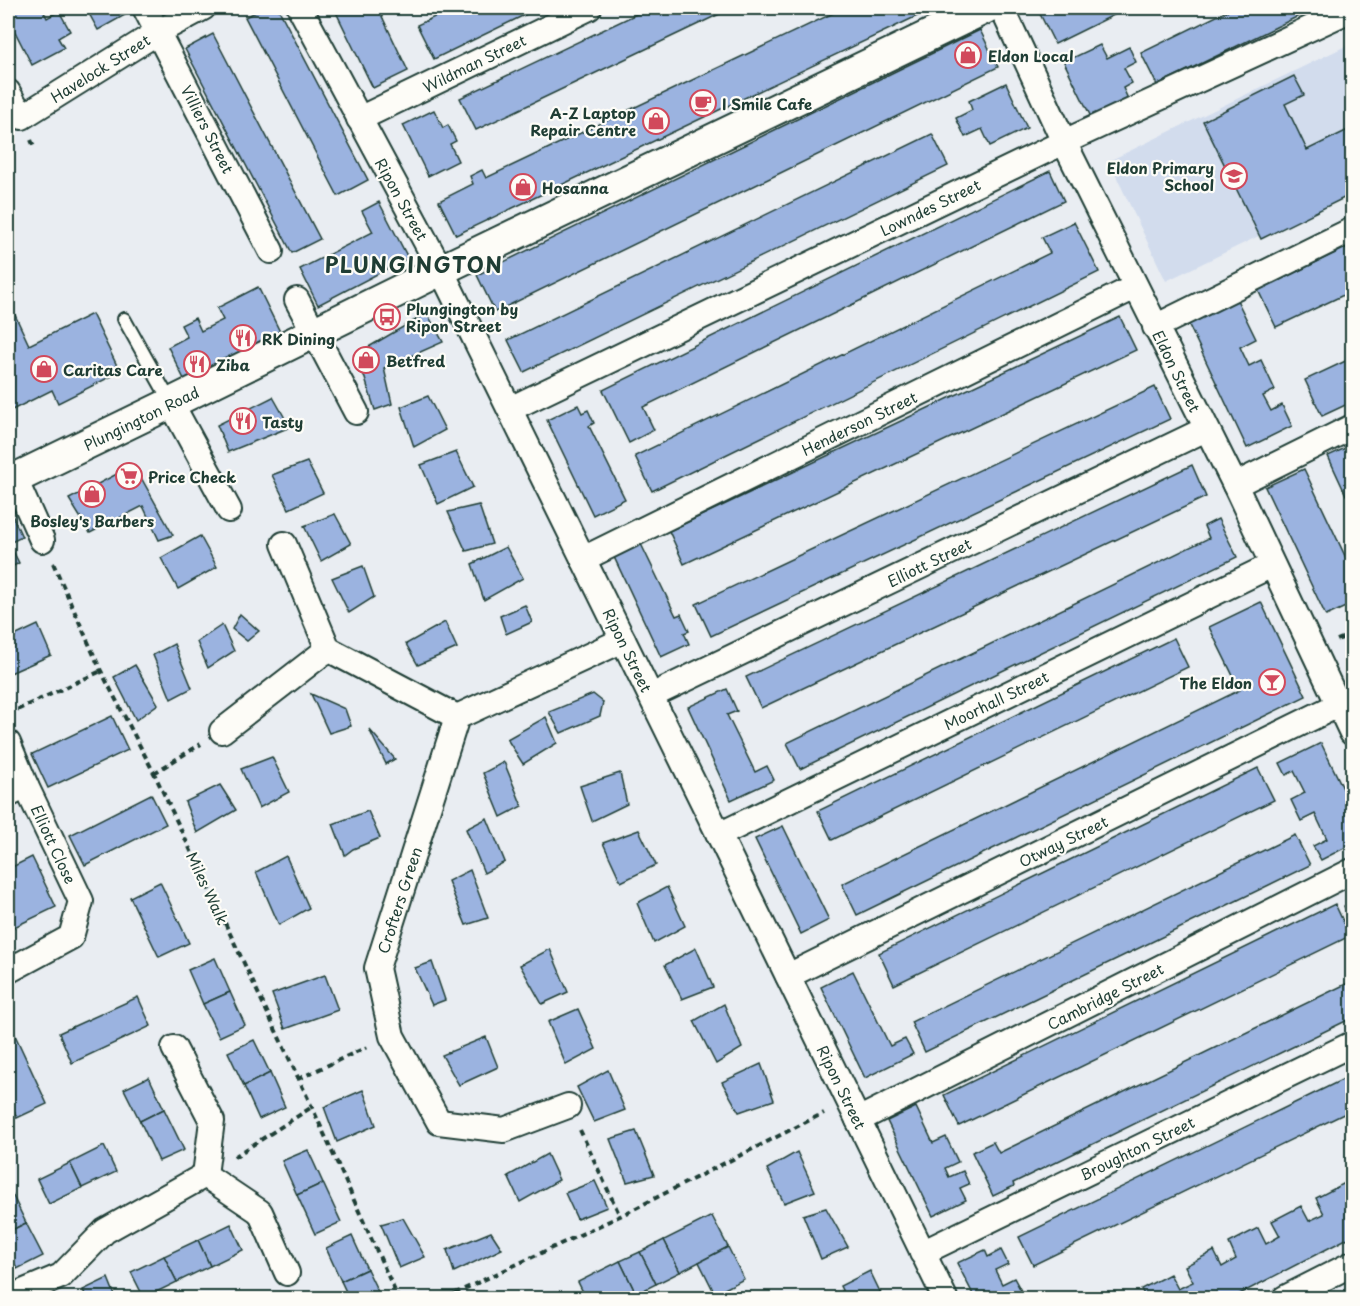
<svg xmlns="http://www.w3.org/2000/svg" width="1360" height="1306" font-family="'Playpen Sans',sans-serif">
<style>
.built{fill:#d2dced}
.building{fill:#9bb3e0;stroke:#1f3d34;stroke-width:1.5}
.lines{fill:none;stroke-linecap:round;stroke-linejoin:round}
.service-casing{stroke:#1f3d34;stroke-width:16}
.minor-casing{stroke:#1f3d34;stroke-width:28}
.tertiary-casing{stroke:#1f3d34;stroke-width:34}
.path{stroke:#1f3d34;stroke-width:4;stroke-dasharray:6 4.5;stroke-linecap:butt}
.service{stroke:#fdfcf7;stroke-width:12}
.minor{stroke:#fdfcf7;stroke-width:24}
.tertiary{stroke:#fdfcf7;stroke-width:30}
.labels{text-anchor:middle;dominant-baseline:central;stroke-width:4.5;stroke-linejoin:round;paint-order:stroke}
.poi-label{font-size:15px;font-weight:bold;fill:#1f3d34;stroke:#fdfcf7;text-anchor:start}
.street-label{font-size:15px;fill:#1f3d34;stroke:#fdfcf7}
.district-label{font-size:21px;font-weight:bold;letter-spacing:1.5px;fill:#1f3d34;stroke:#fdfcf7}
</style>
<rect width="100%" height="100%" fill="#e9edf2"/>
<filter id="ink" filterUnits="userSpaceOnUse"><feTurbulence type="fractalNoise" baseFrequency=".0167" numOctaves="2"/><feDisplacementMap in="SourceGraphic" scale="12" xChannelSelector="R" yChannelSelector="G"/><feConvolveMatrix kernelMatrix="1 2 1 2 8 2 1 2 1" color-interpolation-filters="sRGB"/></filter>
<g filter="url(#ink)">
<path class="built" d="M1352,43v148l-186,90 -57,-120z"/>
<g class="building">
<path d="M8,8h34l5,10 12,-7 11,20 -12,7 6,10 -32,17 -24,-47z"/>
<path d="M86,8h35l4,7 -27,15z"/>
<path d="M264,8h14l90,172 -30,16 -93,-179z"/>
<path d="M334,8h44l30,63 -35,17z"/>
<path d="M454,8h85l-105,51 -17,-34z"/>
<path d="M649,8h83l-256,122 -16,-32z"/>
<path d="M844,8h90l-478,227 -17,-34 34,-17 -3,-8 12,-6 4,8z"/>
<path d="M1037,8h91l-73,36z"/>
<path d="M1233,8h82l-158,77 -16,-32z"/>
<path d="M980,30l18,37 -503,245 -18,-37z"/>
<path d="M213,34l107,205 -28,14 -107,-204z"/>
<path d="M1100,45l7,13 22,-11 7,15 -12,6 8,15 -9,5 5,11 -37,18 -27,-55z"/>
<path d="M1294,76l10,19 -19,9 22,46 45,-22v66l-91,45 -58,-118z"/>
<path d="M1006,83l21,45 -37,18 -8,-17 -17,8 -9,-19 16,-8 -3,-9z"/>
<path d="M434,110l9,18 5,-3 8,16 -6,3 8,17 -30,15 -25,-51z"/>
<path d="M932,134l16,32 -424,206 -16,-32z"/>
<path d="M1050,171l14,30 -421,206 11,23 -25,13 -26,-53z"/>
<path d="M379,202l29,56 -90,47 -18,-36 73,-37 -11,-21z"/>
<path d="M1074,222l25,50 -447,219 -17,-35 415,-203 -8,-16z"/>
<path d="M1352,245v46l-76,36 -18,-37z"/>
<path d="M258,287l24,49 -96,47 -18,-36 19,-10 -6,-12 14,-7 6,13 22,-11 -6,-12z"/>
<path d="M8,300l21,45 63,-31 28,58 -62,31 -6,-13 -44,22z"/>
<path d="M1237,300l19,39 -16,8 9,19 12,-6 14,30 -12,6 8,15 11,-6 10,21 -45,22 -59,-125z"/>
<path d="M427,313l16,29 -59,26 8,36 -17,6 -14,-44 -1,-14z"/>
<path d="M1120,317l16,33 -452,214 -15,-33z"/>
<path d="M1352,358v44l-30,14 -17,-36z"/>
<path d="M1155,387l15,32 -459,217 -15,-32z"/>
<path d="M428,396l17,34 -31,17 -13,-40z"/>
<path d="M273,397l17,30 -62,25 -11,-27z"/>
<path d="M578,405l4,8 6,-3 6,13 -5,3 36,73 -32,16 -46,-95z"/>
<path d="M1352,445v47l-6,3 -18,-39z"/>
<path d="M456,452l17,35 -35,17 -17,-39z"/>
<path d="M307,462l16,31 -34,16 -17,-34z"/>
<path d="M134,465l39,70 -14,5 -16,-34 -53,27 -21,-34z"/>
<path d="M1192,465l14,32 -445,211 -15,-31z"/>
<path d="M1304,469l44,93 4,-3v45l-26,12 -61,-129z"/>
<path d="M479,505l13,39 -26,7 -18,-39z"/>
<path d="M8,506l14,31 -13,6 10,20 -11,6z"/>
<path d="M335,514l16,30 -30,17 -17,-35z"/>
<path d="M1218,519l19,38 -437,212 -13,-26 422,-205 -5,-12z"/>
<path d="M200,536l17,31 -39,22 -17,-31z"/>
<path d="M641,544l35,72 5,-2 8,17 -5,2 5,11 -28,13 -47,-100z"/>
<path d="M506,547l17,31 -39,22 -12,-36z"/>
<path d="M363,566l11,31 -25,16 -17,-35z"/>
<path d="M1261,602l45,94 -449,219 -15,-31 398,-194 -31,-63z"/>
<path d="M525,605l7,17 -26,12 -6,-18z"/>
<path d="M240,614l19,17 -12,10 -15,-12z"/>
<path d="M445,622l12,26 -39,17 -12,-21z"/>
<path d="M38,625l13,30 -43,19v-35z"/>
<path d="M222,625l12,26 -26,17 -11,-26z"/>
<path d="M1174,638l14,29 -356,173 -14,-29z"/>
<path d="M174,644l18,44 -21,11 -18,-44z"/>
<path d="M135,665l23,39 -22,16 -22,-43z"/>
<path d="M727,689l10,22 -10,4 28,57 12,-6 7,14 -43,20 -43,-93z"/>
<path d="M311,694l34,15 6,17 -22,7z"/>
<path d="M593,694l10,8 -3,14 -39,17 -12,-21z"/>
<path d="M112,716l16,34 -80,38 -16,-34z"/>
<path d="M546,717l11,26 -34,21 -16,-25z"/>
<path d="M369,729l26,30 -9,5z"/>
<path d="M1321,743l31,64v37l-31,16 -8,-14 14,-7 -12,-25 -14,7 -10,-21 14,-7 -11,-22 -8,4 -6,-12z"/>
<path d="M272,757l17,35 -30,16 -18,-39z"/>
<path d="M504,762l18,44 -21,11 -18,-44z"/>
<path d="M1258,768l16,32 -380,185 -15,-32z"/>
<path d="M620,773l7,31 -35,17 -12,-35z"/>
<path d="M220,785l16,25 -39,23 -12,-31z"/>
<path d="M151,794l15,30 -81,41 -15,-30z"/>
<path d="M368,811l12,27 -27,11 -8,6 -12,-31z"/>
<path d="M487,818l18,44 -21,11 -18,-44z"/>
<path d="M783,826l46,94 -28,14 -46,-95z"/>
<path d="M639,830l17,35 -35,17 -18,-39z"/>
<path d="M1295,835l15,30 -385,187 -14,-30z"/>
<path d="M286,856l23,52 -30,17 -23,-53z"/>
<path d="M32,857l24,50 -48,23v-61z"/>
<path d="M470,870l18,48 -22,7 -18,-44z"/>
<path d="M160,882l29,61 -30,14 -29,-60z"/>
<path d="M667,887l18,39 -31,17 -17,-40z"/>
<path d="M1352,902v22l-8,-18z"/>
<path d="M1335,904l15,32 -391,190 -15,-31z"/>
<path d="M696,948l17,39 -31,12 -17,-34z"/>
<path d="M550,949l18,43 -26,12 -22,-39z"/>
<path d="M215,958l15,34 -27,12 -15,-34z"/>
<path d="M432,962l13,38 -13,5 -17,-37z"/>
<path d="M853,971l37,75 15,-7 8,15 -48,24 -44,-91z"/>
<path d="M325,975l13,35 -53,19 -13,-35z"/>
<path d="M1352,981v37l-339,165 1,3 -21,10 -21,-44 21,-10 6,11z"/>
<path d="M230,992l15,33 -26,12 -16,-33z"/>
<path d="M138,997l13,29 -79,37 -13,-30z"/>
<path d="M724,1004l18,44 -26,16 -22,-43z"/>
<path d="M578,1009l18,40 -30,16 -18,-43z"/>
<path d="M8,1020l39,84 -30,14 -9,-21z"/>
<path d="M486,1037l12,30 -39,18 -17,-30z"/>
<path d="M254,1040l16,33 -26,13 -16,-34z"/>
<path d="M761,1064l13,36 -35,12 -17,-30z"/>
<path d="M608,1070l17,40 -31,12 -17,-35z"/>
<path d="M270,1073l15,34 -26,12 -15,-33z"/>
<path d="M1352,1075v35l-319,155 -14,-28z"/>
<path d="M149,1077l15,32 -24,12 -16,-32z"/>
<path d="M363,1090l13,35 -39,17 -13,-35z"/>
<path d="M916,1107l17,36 13,-6 12,25 -13,6 4,9 14,-6 6,13 -9,4 6,12 -33,16 -46,-95z"/>
<path d="M164,1109l20,41 -25,11 -19,-40z"/>
<path d="M636,1131l18,44 -27,7 -17,-43z"/>
<path d="M104,1146l12,26 -34,16 -12,-25z"/>
<path d="M308,1150l15,33 -26,12 -15,-34z"/>
<path d="M797,1152l18,39 -31,12 -17,-34z"/>
<path d="M547,1154l12,26 -39,22 -12,-26z"/>
<path d="M70,1163l12,25 -33,16 -12,-25z"/>
<path d="M595,1181l12,26 -30,12 -12,-26z"/>
<path d="M323,1183l18,39 -26,12 -18,-39z"/>
<path d="M1345,1183l7,15v38l-120,62h-86l-5,-9 29,-15 8,15 15,-7 -8,-16 29,-15 8,16 14,-8 -7,-16 29,-15 8,16 14,-8 -8,-15 29,-15 8,15 15,-7 -8,-16z"/>
<path d="M10,1190l16,33 -18,9v-41z"/>
<path d="M826,1208l22,39 -27,12 -18,-44z"/>
<path d="M712,1216l16,31 -48,25 -16,-32z"/>
<path d="M403,1218l22,39 -26,11 -18,-44z"/>
<path d="M26,1223l17,33 -26,13 -9,-20v-17z"/>
<path d="M231,1224l12,26 -33,16 -12,-26z"/>
<path d="M491,1232l11,17 -48,23 -7,-22z"/>
<path d="M352,1236l15,33 -26,12 -15,-33z"/>
<path d="M198,1240l12,26 -33,16 -13,-26z"/>
<path d="M664,1240l16,32 -24,12 -16,-32z"/>
<path d="M728,1247l16,32 -29,15 -16,-32z"/>
<path d="M985,1250l3,7 13,-7 7,14 -13,6 7,14 12,-6 11,20h-50l-18,-35z"/>
<path d="M640,1252l16,32 -20,10 -16,-33z"/>
<path d="M164,1256l13,26 -33,16 -13,-26z"/>
<path d="M620,1261l16,33 -10,4h-40l-8,-16z"/>
<path d="M367,1269l14,29h-32l-8,-17z"/>
<path d="M870,1271l13,27h-37l-6,-12z"/>
<path d="M108,1278l8,20h-29l-4,-8z"/>
</g>
<g class="lines">
<defs>
<path id="service" d="M124,319l47,84"/>
<g id="minor">
<path d="M145,8l126,243"/>
<path d="M300,8l141,262 278,565 226,463"/>
<path d="M1002,8l62,134 171,343 117,248"/>
<path d="M8,92l14,25 136,-85 45,-24"/>
<path d="M359,119l230,-111"/>
<path d="M297,300l59,112"/>
<path d="M1155,327l197,-97"/>
<path d="M171,403l58,107"/>
<path d="M510,409l554,-267 288,-133"/>
<path d="M15,479l27,61"/>
<path d="M1235,485l117,-58"/>
<path d="M284,544l44,105 129,68"/>
<path d="M583,559l552,-272"/>
<path d="M651,696l555,-267"/>
<path d="M222,731l106,-82"/>
<path d="M8,743l18,43"/>
<path d="M8,795l18,-9 55,115 -10,36 -63,34"/>
<path d="M719,835l553,-270"/>
<path d="M788,976l550,-271"/>
<path d="M174,1048l38,73 -7,54 55,37 27,61"/>
<path d="M568,1106l-64,24 -65,-8 -47,-86 -15,-68 80,-251 166,-77"/>
<path d="M858,1120l494,-249"/>
<path d="M922,1253l430,-209"/>
<path d="M8,1298l53,-22 44,-45 100,-56"/>
<path d="M1285,1298l67,-34"/>
</g>
<path id="tertiary" d="M8,482l163,-79 270,-133 545,-262"/>
</defs>
<use href="#service" class="service-casing"/>
<use href="#minor" class="minor-casing"/>
<use href="#tertiary" class="tertiary-casing"/>
<g class="path">
<path d="M31,140l4,9"/>
<path d="M53,563l48,108 53,102 158,334 86,191"/>
<path d="M1337,640l15,-6"/>
<path d="M8,714l93,-43"/>
<path d="M154,773l47,-29"/>
<path d="M298,1079l69,-32"/>
<path d="M580,1130l40,86"/>
<path d="M234,1157l78,-50"/>
<path d="M445,1298l175,-82 204,-103"/>
</g>
<use href="#service" class="service"/>
<use href="#minor" class="minor"/>
<use href="#tertiary" class="tertiary"/>
</g>
</g>
<defs>
<symbol id="shop-ring" viewBox="-11 -11 22 22"><circle r="9.5" fill="#fdfcf7" stroke="#d1495b" stroke-width="1.5"/><path d="M-5-2.5h2.3a2.7 3.5 0 0 1 5.4 0H5L5.5 6h-11ZM-1.5-2.5h3a1.5 2.3 0 0 0-3 0Z" fill="#d1495b"/></symbol>
<symbol id="cafe-ring" viewBox="-11 -11 22 22"><circle r="9.5" fill="#fdfcf7" stroke="#d1495b" stroke-width="1.5"/><path d="M-5.5-4.5H6V0H3Q3 3.5 0 3.5H-2.5Q-5.5 3.5-5.5 0ZM3-3.2v2h1.7v-2ZM-6 4.5H4V6H-6Z" fill="#d1495b"/></symbol>
<symbol id="school-ring" viewBox="-11 -11 22 22"><circle r="9.5" fill="#fdfcf7" stroke="#d1495b" stroke-width="1.5"/><path d="M0-5L7-2L0 1L-7-2ZM-4 1L0 2.5L4 1V4Q0 6-4 4Z" fill="#d1495b"/></symbol>
<symbol id="bus-ring" viewBox="-11 -11 22 22"><circle r="9.5" fill="#fdfcf7" stroke="#d1495b" stroke-width="1.5"/><path d="M-5-6H5V4H4V6H2V4H-2V6H-4V4H-5ZM-3.5-4V0h7V-4ZM-3.5 1.2v1.5H-2V1.2ZM2 1.2v1.5H3.5V1.2Z" fill="#d1495b"/></symbol>
<symbol id="restaurant-ring" viewBox="-11 -11 22 22"><circle r="9.5" fill="#fdfcf7" stroke="#d1495b" stroke-width="1.5"/><path d="M-5-6h1v4h1v-4h1v4h1v-4h1v5L-1.5 .5V6h-2V.5L-5-1ZM5-6V6H3V1.5H1.5Q1.5-4 5-6Z" fill="#d1495b"/></symbol>
<symbol id="supermarket-ring" viewBox="-11 -11 22 22"><circle r="9.5" fill="#fdfcf7" stroke="#d1495b" stroke-width="1.5"/><path d="M-6-5.5h2.5l.6 2H6L4.5 2H-2.5L-4.4-4H-6ZM-1.5 3.2a1.3 1.3 0 1 0 .1 0ZM3 3.2a1.3 1.3 0 1 0 .1 0Z" fill="#d1495b"/></symbol>
<symbol id="bar-ring" viewBox="-11 -11 22 22"><circle r="9.5" fill="#fdfcf7" stroke="#d1495b" stroke-width="1.5"/><path d="M-6-5H6L.8 .8V4.5H3.5V6h-7V4.5H-.8V.8Z" fill="#d1495b"/></symbol>
</defs>
<g fill-rule="evenodd">
<use href="#shop-ring" x="953" y="40" width="30" height="30"/>
<use href="#cafe-ring" x="688" y="88" width="30" height="30"/>
<use href="#shop-ring" x="641" y="106" width="30" height="30"/>
<use href="#school-ring" x="1219" y="161" width="30" height="30"/>
<use href="#shop-ring" x="508" y="172" width="30" height="30"/>
<use href="#bus-ring" x="372" y="302" width="30" height="30"/>
<use href="#restaurant-ring" x="228" y="323" width="30" height="30"/>
<use href="#shop-ring" x="351" y="345" width="30" height="30"/>
<use href="#restaurant-ring" x="182" y="349" width="30" height="30"/>
<use href="#shop-ring" x="29" y="354" width="30" height="30"/>
<use href="#restaurant-ring" x="228" y="406" width="30" height="30"/>
<use href="#supermarket-ring" x="114" y="461" width="30" height="30"/>
<use href="#shop-ring" x="77" y="479" width="30" height="30"/>
<use href="#bar-ring" x="1257" y="667" width="30" height="30"/>
</g>
<g class="labels">
<g class="poi-label">
<text x="988" y="55">Eldon Local</text>
<text x="722" y="103">I Smile Cafe</text>
<text x="636" y="112" text-anchor="end">A-Z Laptop<tspan x="636" dy="17">Repair Centre</tspan></text>
<text x="1214" y="167" text-anchor="end">Eldon Primary<tspan x="1214" dy="17">School</tspan></text>
<text x="542" y="187">Hosanna</text>
<text x="406" y="308">Plungington by<tspan x="406" dy="17">Ripon Street</tspan></text>
<text x="262" y="338">RK Dining</text>
<text x="386" y="360">Betfred</text>
<text x="216" y="364">Ziba</text>
<text x="63" y="369">Caritas Care</text>
<text x="262" y="421">Tasty</text>
<text x="148" y="476">Price Check</text>
<text x="92" y="520" text-anchor="middle">Bosley's Barbers</text>
<text x="1252" y="682" text-anchor="end">The Eldon</text>
</g>
<g class="street-label">
<text transform="translate(474 63) rotate(-26)">Wildman Street</text>
<text transform="translate(100 68) rotate(-32)">Havelock Street</text>
<text transform="translate(208 129) rotate(63)">Villiers Street</text>
<text transform="translate(402 199) rotate(61)">Ripon Street</text>
<text transform="translate(930 207) rotate(-26)">Lowndes Street</text>
<text transform="translate(1177 371) rotate(64)">Eldon Street</text>
<text transform="translate(141 418) rotate(-26)">Plungington Road</text>
<text transform="translate(859 423) rotate(-26)">Henderson Street</text>
<text transform="translate(929 562) rotate(-26)">Elliott Street</text>
<text transform="translate(628 650) rotate(64)">Ripon Street</text>
<text transform="translate(996 700) rotate(-26)">Moorhall Street</text>
<text transform="translate(1063 841) rotate(-26)">Otway Street</text>
<text transform="translate(54 844) rotate(65)">Elliott Close</text>
<text transform="translate(208 888) rotate(65)">Miles Walk</text>
<text transform="translate(399 900) rotate(-72)">Crofters Green</text>
<text transform="translate(1105 996) rotate(-27)">Cambridge Street</text>
<text transform="translate(842 1087) rotate(64)">Ripon Street</text>
<text transform="translate(1137 1148) rotate(-26)">Broughton Street</text>
</g>
<g class="district-label">
<text x="414" y="264">PLUNGINGTON</text>
</g>
</g>
<rect width="1360" height="1306" fill="none" stroke="#fdfcf7" stroke-width="30"/>
<rect x="15" y="15" width="1330" height="1276" fill="none" stroke="#1f3d34" stroke-width="2" filter="url(#ink)"/>
</svg>
